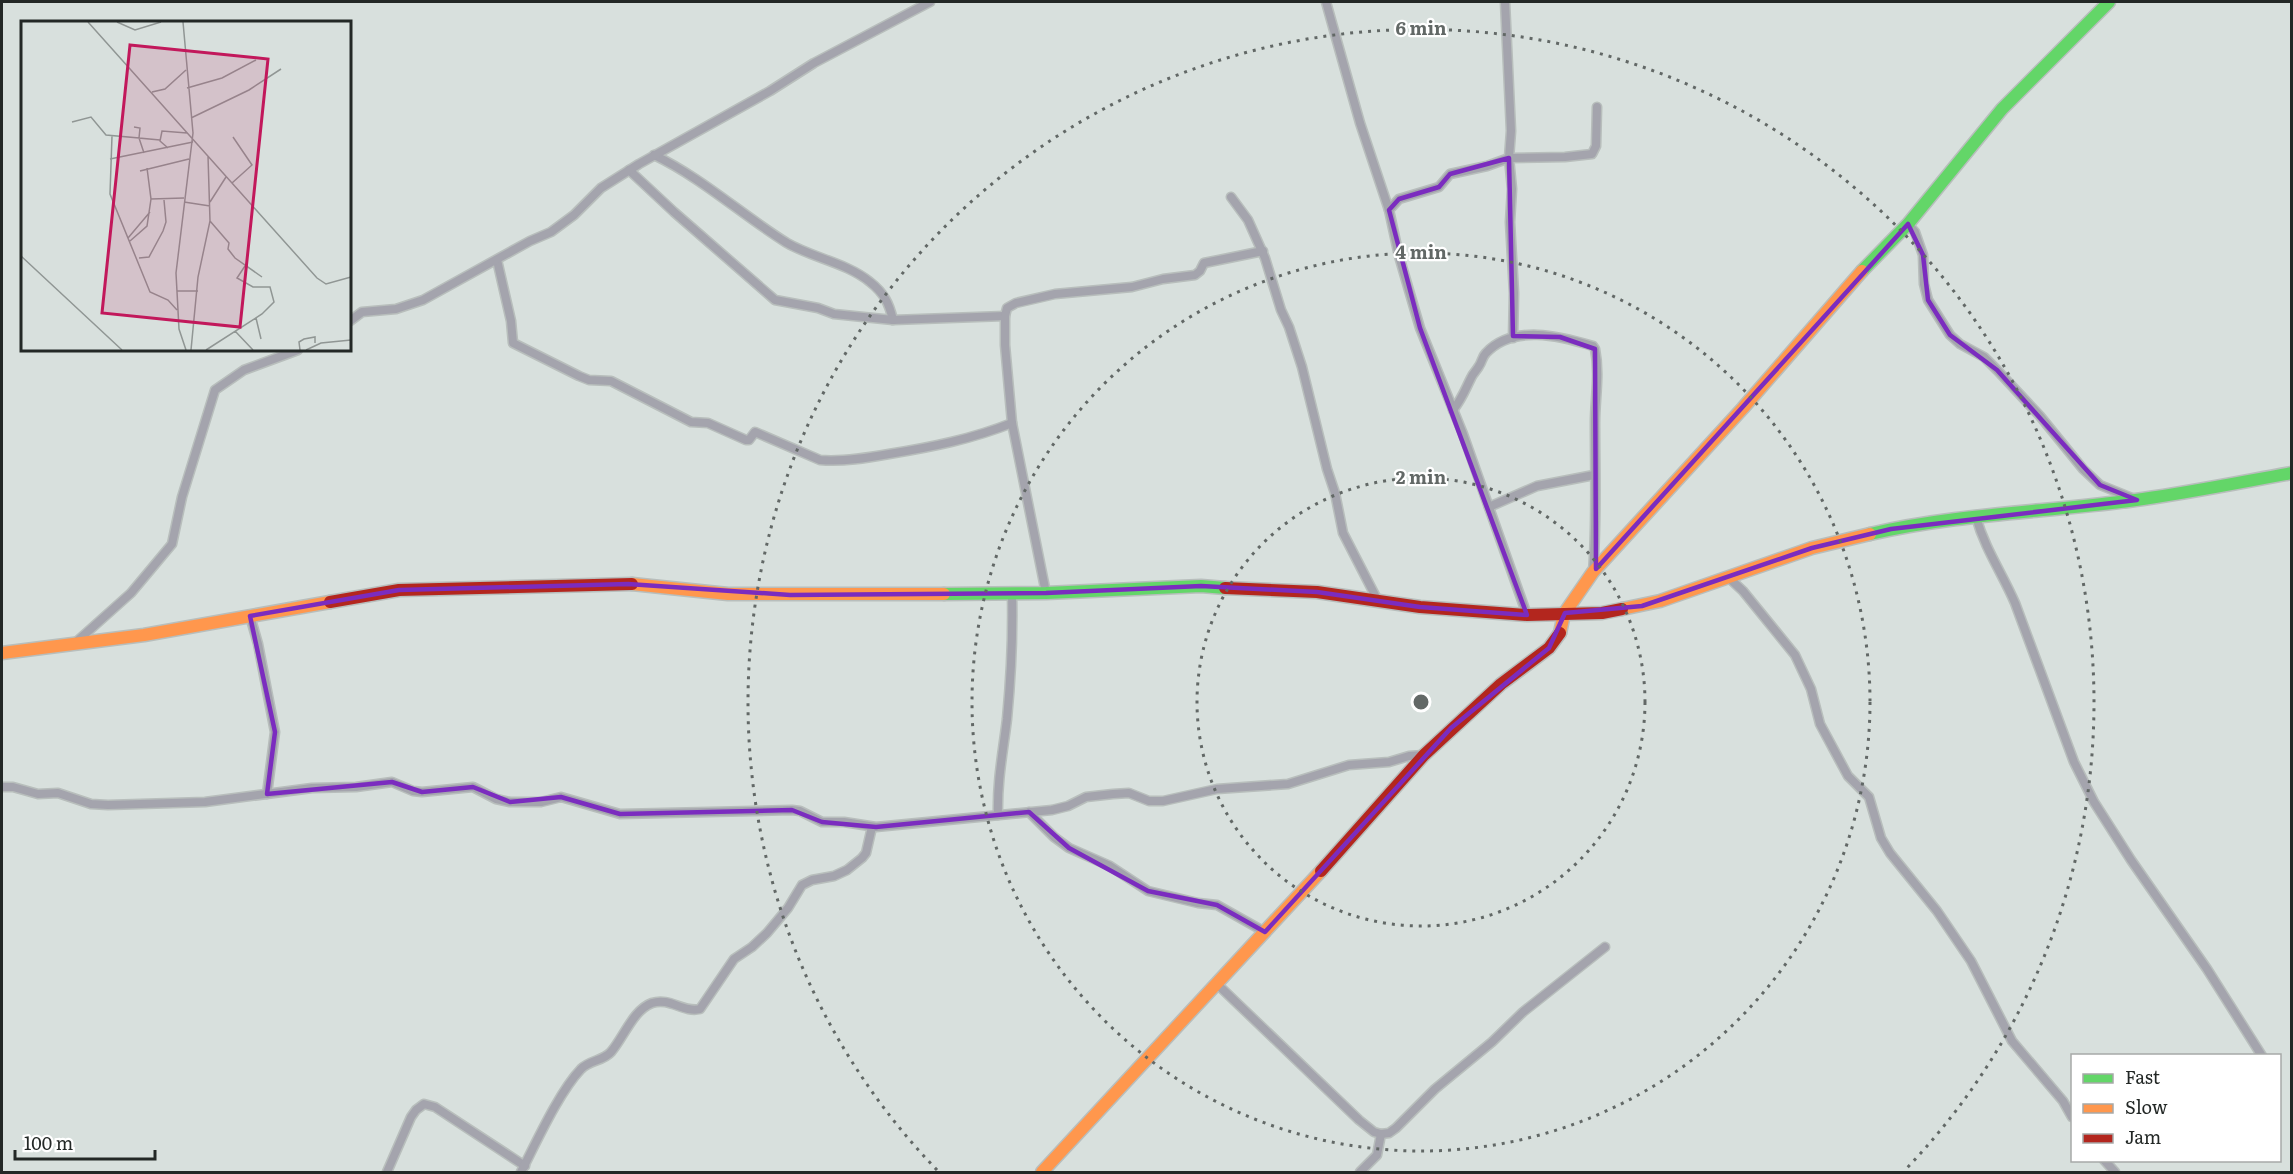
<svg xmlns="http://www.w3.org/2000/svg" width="2293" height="1174" font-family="Literata,serif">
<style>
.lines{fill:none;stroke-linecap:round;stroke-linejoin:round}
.street-casing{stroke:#b8bebc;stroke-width:11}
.fast-casing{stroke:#b8bebc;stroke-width:15}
.slow-casing{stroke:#b8bebc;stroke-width:15}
.jam-casing{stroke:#b8bebc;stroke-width:15}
.street{stroke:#a4a4ad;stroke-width:8}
.fast{stroke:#63d668;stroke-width:12}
.slow{stroke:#ff974d;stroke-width:12}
.jam{stroke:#b3261e;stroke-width:12}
.marked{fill:none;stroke:#7b2cbf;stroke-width:4.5;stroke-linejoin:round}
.ring{fill:none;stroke:#626866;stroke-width:3;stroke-dasharray:3 6}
.inset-road{fill:none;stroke:#909694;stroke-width:1.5}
.view{fill:#c2185b;fill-opacity:0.15;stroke:#c2185b;stroke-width:3}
.inset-edge{fill:none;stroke:#232826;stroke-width:3}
.centre{fill:#626866;stroke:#fff;stroke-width:3}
.ring-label{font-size:18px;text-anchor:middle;font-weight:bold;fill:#626866;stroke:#fff;stroke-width:4.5;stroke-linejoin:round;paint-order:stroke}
</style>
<rect width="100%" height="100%" fill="#d8e0dd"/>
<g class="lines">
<defs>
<g id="street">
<path d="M1326,2l34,121 29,87 10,46 21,72 43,106 64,181"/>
<path d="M654,155c48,23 88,60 133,88 26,15 60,20 83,39 14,11 19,21 23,38"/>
<path d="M629,170l45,42 101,88 43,8 16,6 59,6 112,-4"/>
<path d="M1231,197l17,23 17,38 16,52 8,17 13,40 25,102 8,24 8,40 35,68"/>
<path d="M1389,210l10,-11 40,-12 11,-13 37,-8 22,-8 2,-27 -6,-129"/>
<path d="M1908,224l7,8 8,23 1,29 4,16 22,35 10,9 24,13 13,13 43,46 43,53 17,16 37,15"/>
<path d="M497,260l14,61 2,22 66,33 10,4 22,1 80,41 17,1 38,17h3l6,-8 65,28c23,2 47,-2 69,-6 43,-7 83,-15 123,-31"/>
<path d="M350,321l12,-9 34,-3 27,-9 107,-59 21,-9 23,-17 27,-27 38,-24 131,-73 44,-28 116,-61"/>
<path d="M1513,338l1,-45 -4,-71 2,-33 -3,-31 56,-1 27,-3 4,-8 1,-39"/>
<path d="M1453,410c9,-11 12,-20 18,-32 2,-5 6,-8 8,-12 3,-4 3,-9 7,-13 27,-29 74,-17 107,-7l2,3c5,25 0,49 0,74 0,50 2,99 -2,149"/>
<path d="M1489,507l48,-21 57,-11"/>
<path d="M1976,517c9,32 26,56 39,86l59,159 20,40 37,58 76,109 55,87"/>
<path d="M1728,577l15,14 52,64 16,34 9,35 28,52 21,21 12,41 9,15 47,58 34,50 41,80 51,60 9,16"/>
<path d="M1046,593l-34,-170 -7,-78v-29l2,-8 9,-5 39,-9 77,-7 31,-8 32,-4 5,-4 4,-8 59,-12"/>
<path d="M250,616l8,28 17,88 -8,62"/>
<path d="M75,643l56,-50 41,-49 10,-47 33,-107 29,-20 54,-20"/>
<path d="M2,787h11l25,7 20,-1 33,11 17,1 97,-3 107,-14 44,-1 36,-5 21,9 9,1 51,-5 23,12 14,3h31l20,-5 59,17 172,-4 8,1 22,11h22l32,5 176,-17 16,-4 18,-9 27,-3 16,-1 20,8h14l54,-12 71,-5 61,-19 40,-3 20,-6 15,-1"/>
<path d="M1029,812l25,25 15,11 41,18 38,25 50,12 19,2 48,27"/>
<path d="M998,815c-1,-34 5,-63 9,-96 4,-42 6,-84 5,-125"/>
<path d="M1216,983l143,137 15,12 7,2 8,-1 7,-5 39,-39 57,-47 31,-30 82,-65"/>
<path d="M2104,1160l11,12"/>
<path d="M387,1172l24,-55 5,-7 8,-6 11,3 90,59"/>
<path d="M521,1172c15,-29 38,-80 60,-103 9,-9 22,-8 30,-17 13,-15 22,-42 41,-49 18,-6 31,10 48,6l34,-50 18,-12 15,-14 21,-25 14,-23 10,-5 22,-4 13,-6 15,-12 4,-5 6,-26"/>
<path d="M1360,1172l17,-17 4,-21"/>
</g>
<g id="fast">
<path d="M1862,271l46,-47 94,-115 107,-107"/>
<path d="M1870,534c89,-21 183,-22 273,-35 50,-7 99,-17 149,-26"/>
<path d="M944,594l102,-1 155,-7 24,2"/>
</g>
<g id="slow">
<path d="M632,584l96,10h216"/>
<path d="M1622,609l38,-8 152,-53 58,-14"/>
<path d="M1560,633l4,-19 29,-42 150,-164 119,-137"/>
<path d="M2,653l142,-18 186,-33"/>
<path d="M1042,1172l279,-301"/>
</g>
<g id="jam">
<path d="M1225,588l92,4 103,15 107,8 75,-2 20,-4"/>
<path d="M330,602l69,-12 233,-6"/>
<path d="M1321,871l103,-116 77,-71 48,-36 11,-15"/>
</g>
</defs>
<use href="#street" class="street-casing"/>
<use href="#fast" class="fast-casing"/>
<use href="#slow" class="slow-casing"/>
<use href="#jam" class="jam-casing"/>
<use href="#street" class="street"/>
<use href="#fast" class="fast"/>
<use href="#slow" class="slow"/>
<use href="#jam" class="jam"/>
</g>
<path class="marked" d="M1509,158l4,178 47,1 35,12 1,220 312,-345 15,31 5,45 22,35 47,35 103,115 37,15 -246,29 -79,19 -170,58 -77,7 -16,35 -98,80 -186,204 -48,-27 -69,-14 -79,-43 -40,-36 -153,15 -54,-5 -30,-12 -172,4 -59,-17 -51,5 -37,-15 -51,5 -30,-10 -125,12 8,-62 -25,-116 149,-26 229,-6 162,11 256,-2 155,-7 116,6 103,15 107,8 -107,-287 -31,-118 10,-11 40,-12 11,-13z"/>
<g class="ring">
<circle cx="1421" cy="702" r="224"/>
<circle cx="1421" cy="702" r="449"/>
<path d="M937 1170A673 673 0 1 1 1905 1170"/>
</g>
<g transform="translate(21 21)">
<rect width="330" height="330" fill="#d8e0dd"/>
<path class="inset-road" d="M67,1l229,256 9,6 25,-7M96,1l18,8 26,-8M162,1l10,111 -17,140 3,56 7,21M166,67l35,-10 34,-18M131,71l13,-3 21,-19M170,97l58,-28 32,-21M51,101l19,-5 15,18 33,3 5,15M113,106l6,1 -1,10 21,2M91,115l-2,58 40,98 18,8 9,10M147,127l-8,-7 2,-10 25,2M89,138l83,-17M126,147l4,31 33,-1M119,150l49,-12M211,162l20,-18 -19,-28M163,181l26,4M189,181l16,-25M189,200l19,22 -1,6 7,9 27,19M107,217l22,-26M109,220l17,-15 4,-27M0,235l101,94M118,237l10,-1 14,-26 3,-9 -2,-22M156,270h21M235,297l5,21M214,310l18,19M170,329l7,-73 12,-56 -2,-65M185,329l56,-36 12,-12 -4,-15h-17l-16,-9 8,-12M279,329l-1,-8 5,-3 11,-2v6M285,329l15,-7 30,-3"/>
<path class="view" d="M109,24l138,14 -28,268 -138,-14z"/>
<rect width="330" height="330" class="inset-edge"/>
</g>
<circle cx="1421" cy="702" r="9" class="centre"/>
<g class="ring-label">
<text x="1421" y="35">6 min</text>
<text x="1421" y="259">4 min</text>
<text x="1421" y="484">2 min</text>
</g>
<rect width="2293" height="1174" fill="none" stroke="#232826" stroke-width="6"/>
<rect x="2071" y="1054" width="210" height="108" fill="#ffffff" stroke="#a7a9a8" stroke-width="1.5"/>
<rect x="2083" y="1074" width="30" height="9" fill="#63d668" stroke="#a7a9a8" stroke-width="1.5"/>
<text x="2125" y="1084" font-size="18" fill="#232826">Fast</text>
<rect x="2083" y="1104" width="30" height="9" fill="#ff974d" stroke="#a7a9a8" stroke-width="1.5"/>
<text x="2125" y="1114" font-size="18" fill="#232826">Slow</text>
<rect x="2083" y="1134" width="30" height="9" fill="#b3261e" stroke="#a7a9a8" stroke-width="1.5"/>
<text x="2125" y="1144" font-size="18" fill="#232826">Jam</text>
<path d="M15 1150v9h140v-9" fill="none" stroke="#232826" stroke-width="3"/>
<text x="24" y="1150" font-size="18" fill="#232826" stroke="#ffffff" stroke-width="4.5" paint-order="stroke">100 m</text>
</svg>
